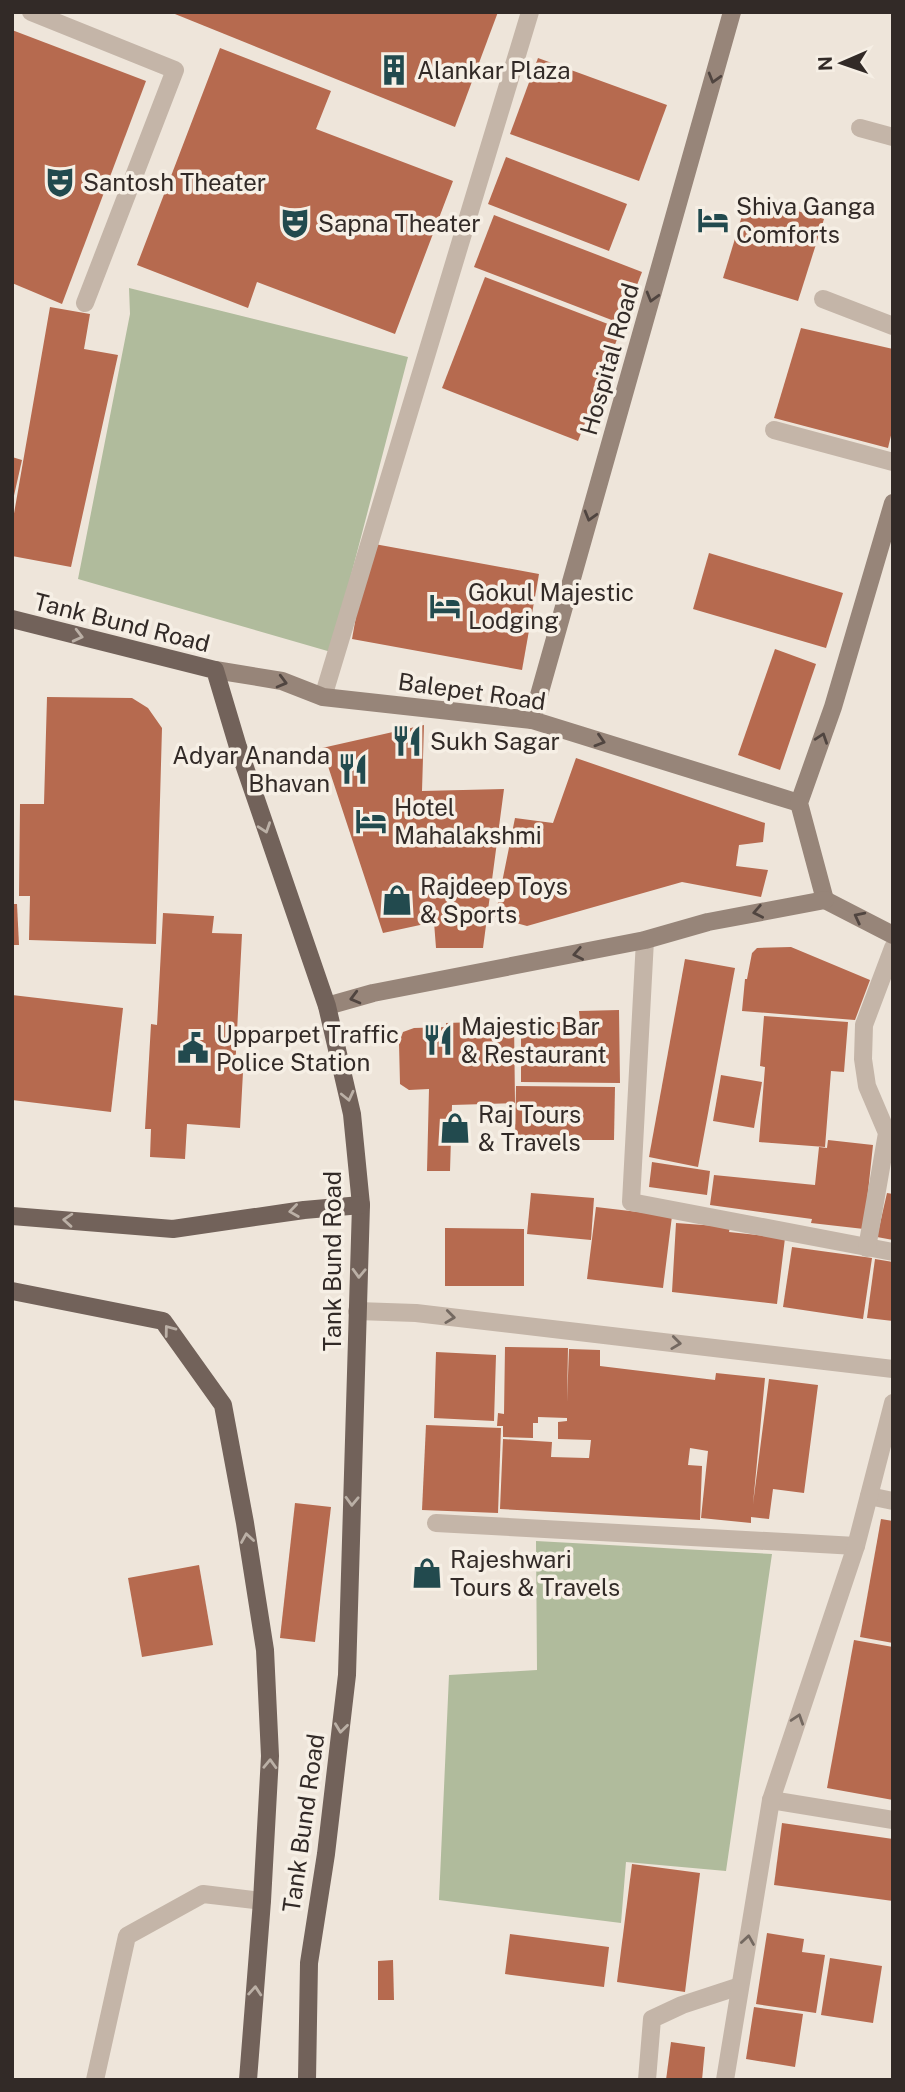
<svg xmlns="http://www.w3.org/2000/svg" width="905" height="2092" font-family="'Public Sans',sans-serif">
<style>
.green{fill:#b0bb9c}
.building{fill:#b66a4f}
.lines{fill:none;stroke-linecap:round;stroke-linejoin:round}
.lane{stroke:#c4b5a8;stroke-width:18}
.street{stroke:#c4b5a8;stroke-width:18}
.secondary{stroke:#978579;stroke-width:18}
.primary{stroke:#72625a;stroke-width:18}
.oneway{stroke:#504540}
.oneway2{stroke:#bbb0a6}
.oneway3{stroke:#746961}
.labels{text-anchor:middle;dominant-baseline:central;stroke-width:7;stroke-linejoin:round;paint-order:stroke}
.poi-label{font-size:24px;fill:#322a27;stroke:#f6efe5;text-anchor:start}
.street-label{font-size:24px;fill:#322a27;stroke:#f6efe5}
</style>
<rect width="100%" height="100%" fill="#eee5da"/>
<g class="green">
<path d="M129,288l279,69 -77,295 -253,-73 52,-265z"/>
<path d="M536,1541l236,13 -46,317 -100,-9 -5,61 -182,-23 10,-225 88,-5z"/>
</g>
<g class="building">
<path d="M170,12h328l-43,115z"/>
<path d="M12,30l134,51 -84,223 -50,-21z"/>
<path d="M220,48l111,43 -15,38 137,52 -58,153 -138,-52 -9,26 -111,-43z"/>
<path d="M538,58l129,47 -28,76 -129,-47z"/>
<path d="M506,157l121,47 -18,47 -121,-47z"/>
<path d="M748,196l76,23 -26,82 -75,-23z"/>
<path d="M494,215l148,57 -20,52 -148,-57z"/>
<path d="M485,277l136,52 -43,112 -136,-53z"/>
<path d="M50,307l40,7 -6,35 34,6 -47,212 -59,-11v-31z"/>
<path d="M801,328l92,21v78l-5,21 -114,-30z"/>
<path d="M12,457l10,3 -9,40h-1z"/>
<path d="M369,543l170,31 -17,96 -170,-31z"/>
<path d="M709,553l134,40 -17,55 -133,-39z"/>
<path d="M775,649l41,15 -36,106 -42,-15z"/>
<path d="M47,697l85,1 16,10 14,20 -6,216 -127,-4 1,-44h-11l1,-92h24z"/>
<path d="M424,725l-2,66 82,-2 -21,159h-47l-2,-26 -51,11 -61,-185z"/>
<path d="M576,758l189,65 -2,19 -24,3 -3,21 32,4 -7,27 -79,-15 -155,44 -32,-9 20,-99 38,5z"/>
<path d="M12,904h5l2,41h-7z"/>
<path d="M163,913l51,3 -2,17 30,1 -7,137 8,1 -3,56 -53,-4 -2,35 -35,-2 1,-28h-6l6,-105 6,1z"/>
<path d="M791,947l79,33 -15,40 -113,-9 3,-32h2l5,-26 5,-5z"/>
<path d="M685,959l50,9 -37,199 -49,-10z"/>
<path d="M12,995l111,13 -12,104 -99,-12z"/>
<path d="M619,1010l1,73 -99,-1v-56l20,-1v-3h39l-1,-11z"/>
<path d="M764,1016l84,6 -4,50 -13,-1 -6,76 -66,-5 6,-75 -5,-1z"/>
<path d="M514,1021l1,82 -63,2 -2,66h-23l2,-82 -20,1 -9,-6 -1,-41 4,-11 11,-4 32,-1v-4z"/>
<path d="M721,1075l41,7 -8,46 -41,-7z"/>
<path d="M516,1086l99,1 -1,53h-99z"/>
<path d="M828,1140l45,5 -9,84 -53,-6 1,-4 -102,-14 4,-30 101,10 4,-38 8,1z"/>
<path d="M652,1162l58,9 -3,24 -58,-8z"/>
<path d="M531,1193l63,5 -3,42 -64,-6z"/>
<path d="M887,1193l6,1v46l-16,-3z"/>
<path d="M596,1207l76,9 -9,72 -76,-9z"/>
<path d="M676,1223l54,4 -1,5 56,6 -8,66 -105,-12z"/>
<path d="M445,1228l79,1v57h-79z"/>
<path d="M792,1247l80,11 -9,61 -80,-12z"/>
<path d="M875,1259l18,3v59l-26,-3z"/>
<path d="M505,1347l63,1 -1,54 2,-53 31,1v16l115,14 1,-7 49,5 -12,126 16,-125 49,6 -14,108 -31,-4 -4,30 -18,-2v6l-50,-5 7,-67 -18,-3 -2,17 14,1 -2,54 -200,-11 3,-70 49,3 -1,15 35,1h3l2,-18 -33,-1v-17l9,-1v-3l-29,-1v6h-5v15l-30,-1v-11h-6l1,-13 6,1z"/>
<path d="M436,1352l60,3 -2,66 -60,-3z"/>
<path d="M426,1425l75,3 -3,85 -76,-3z"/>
<path d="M295,1503l36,4 -16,135 -35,-4z"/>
<path d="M881,1519l12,2v122l-33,-6z"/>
<path d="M199,1565l14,80 -71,12 -14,-79z"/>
<path d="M854,1640l39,7v153l-66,-12z"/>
<path d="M782,1823l111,16v62l-119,-16z"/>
<path d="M632,1864l68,9 -15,119 -68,-10z"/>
<path d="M767,1933l37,6 -2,13 23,3 -9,58 -60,-9z"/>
<path d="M510,1934l99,13 -5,40 -99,-13z"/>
<path d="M830,1958l52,8 -9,57 -52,-8z"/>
<path d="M393,1960l1,40h-16v-39z"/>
<path d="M754,2007l49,7 -8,53 -49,-8z"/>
<path d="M671,2042l34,5 -3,33h-36z"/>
</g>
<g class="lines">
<g class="lane">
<path d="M31,12l144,58 -90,233"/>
<path d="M323,697l207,-685"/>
<path d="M95,2080l32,-144 76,-42 59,7"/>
<path d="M647,2080l5,-61 30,-14 58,-19"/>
</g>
<g class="street">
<path d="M860,128l33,9"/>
<path d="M823,299l70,27"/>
<path d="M774,430l119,32"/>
<path d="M645,940l-14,262 262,50"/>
<path d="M867,1248l20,-115 -20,-47 -4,-27 1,-34 29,-77"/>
<path d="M357,1311l59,2 477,56"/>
<path d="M869,1496l24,5"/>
<path d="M436,1523l420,23"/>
<path d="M771,1800l122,20"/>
<path d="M725,2080l46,-280 85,-254 37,-143"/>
</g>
<g class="secondary">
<path d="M215,670l67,11 41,16 209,23 267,83"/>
<path d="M532,720l200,-708"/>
<path d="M825,900l-26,-97 34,-96 60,-204"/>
<path d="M825,900l68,35"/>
<path d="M327,1006l46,-13 272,-53 63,-18 117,-22"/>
</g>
<g class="primary">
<path d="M12,619l203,51 23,77 89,259 25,108 9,91 -14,470 -21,179 -17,109 -2,117"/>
<path d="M12,1216l161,13 131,-19 57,-5"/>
<path d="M12,1291l151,30 60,84 22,118 20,127 5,106 -8,145 -14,179"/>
</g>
</g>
<defs><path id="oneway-chevron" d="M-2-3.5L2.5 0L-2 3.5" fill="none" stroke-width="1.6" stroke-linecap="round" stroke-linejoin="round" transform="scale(1.75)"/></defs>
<g class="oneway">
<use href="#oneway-chevron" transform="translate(714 78) rotate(106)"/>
<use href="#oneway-chevron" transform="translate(652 297) rotate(106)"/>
<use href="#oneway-chevron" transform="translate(590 516) rotate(106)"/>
<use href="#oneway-chevron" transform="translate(282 682) rotate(15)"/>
<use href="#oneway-chevron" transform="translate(822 738) rotate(-71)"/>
<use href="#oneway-chevron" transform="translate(600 741) rotate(17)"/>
<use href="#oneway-chevron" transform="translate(758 912) rotate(169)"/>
<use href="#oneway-chevron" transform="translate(859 917) rotate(-153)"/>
<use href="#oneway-chevron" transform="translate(578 954) rotate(169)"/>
<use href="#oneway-chevron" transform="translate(355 998) rotate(165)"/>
</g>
<g class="oneway2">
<use href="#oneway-chevron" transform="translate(78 636) rotate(14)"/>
<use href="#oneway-chevron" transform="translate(265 828) rotate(71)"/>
<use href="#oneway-chevron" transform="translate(348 1096) rotate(77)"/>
<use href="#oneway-chevron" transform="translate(294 1211) rotate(172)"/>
<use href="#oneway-chevron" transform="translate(68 1220) rotate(-176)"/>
<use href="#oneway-chevron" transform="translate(359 1273) rotate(92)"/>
<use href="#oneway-chevron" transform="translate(169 1330) rotate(-127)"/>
<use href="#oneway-chevron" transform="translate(352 1501) rotate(92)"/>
<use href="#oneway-chevron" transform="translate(247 1538) rotate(-99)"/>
<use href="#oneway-chevron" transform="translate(341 1728) rotate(97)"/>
<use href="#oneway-chevron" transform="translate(270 1764) rotate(-88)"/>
<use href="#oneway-chevron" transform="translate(255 1991) rotate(-86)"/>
</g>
<g class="oneway3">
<use href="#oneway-chevron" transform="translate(450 1317) rotate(7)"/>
<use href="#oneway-chevron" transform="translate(676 1343) rotate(7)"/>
<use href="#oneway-chevron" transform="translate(798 1719) rotate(-72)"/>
<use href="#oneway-chevron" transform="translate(748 1940) rotate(-81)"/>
</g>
<defs>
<symbol id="building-bare" viewBox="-9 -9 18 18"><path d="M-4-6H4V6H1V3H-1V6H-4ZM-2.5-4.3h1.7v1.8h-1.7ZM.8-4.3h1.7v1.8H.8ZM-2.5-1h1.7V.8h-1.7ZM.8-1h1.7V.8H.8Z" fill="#224a4e" stroke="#f6efe5" stroke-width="2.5" paint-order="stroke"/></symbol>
<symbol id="theatre-bare" viewBox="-9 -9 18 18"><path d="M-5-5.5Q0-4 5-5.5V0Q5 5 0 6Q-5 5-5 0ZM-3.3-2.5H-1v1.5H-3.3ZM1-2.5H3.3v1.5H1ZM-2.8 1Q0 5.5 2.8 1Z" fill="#224a4e" stroke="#f6efe5" stroke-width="2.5" paint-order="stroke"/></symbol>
<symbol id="hotel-bare" viewBox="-9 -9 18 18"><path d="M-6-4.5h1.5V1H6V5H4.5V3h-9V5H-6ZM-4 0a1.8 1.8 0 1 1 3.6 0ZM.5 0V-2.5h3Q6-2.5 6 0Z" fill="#224a4e" stroke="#f6efe5" stroke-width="2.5" paint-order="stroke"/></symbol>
<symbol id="restaurant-bare" viewBox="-9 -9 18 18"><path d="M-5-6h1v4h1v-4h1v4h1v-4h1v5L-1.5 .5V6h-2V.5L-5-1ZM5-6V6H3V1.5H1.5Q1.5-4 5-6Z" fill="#224a4e" stroke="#f6efe5" stroke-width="2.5" paint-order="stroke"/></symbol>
<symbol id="shop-bare" viewBox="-9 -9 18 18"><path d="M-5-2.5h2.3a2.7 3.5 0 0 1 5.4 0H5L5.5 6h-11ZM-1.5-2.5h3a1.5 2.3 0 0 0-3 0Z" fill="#224a4e" stroke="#f6efe5" stroke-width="2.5" paint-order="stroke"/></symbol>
<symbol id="civic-bare" viewBox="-9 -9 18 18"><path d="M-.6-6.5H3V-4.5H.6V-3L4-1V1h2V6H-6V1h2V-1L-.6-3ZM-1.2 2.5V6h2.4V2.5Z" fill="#224a4e" stroke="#f6efe5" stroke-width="2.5" paint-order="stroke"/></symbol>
</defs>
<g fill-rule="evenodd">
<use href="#building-bare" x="372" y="48" width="44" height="44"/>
<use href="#theatre-bare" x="38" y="160" width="44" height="44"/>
<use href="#hotel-bare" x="691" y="198" width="44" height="44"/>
<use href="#theatre-bare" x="273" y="201" width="44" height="44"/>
<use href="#hotel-bare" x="423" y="584" width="44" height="44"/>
<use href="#restaurant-bare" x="385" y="719" width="44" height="44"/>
<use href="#restaurant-bare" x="331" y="747" width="44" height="44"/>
<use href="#hotel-bare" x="349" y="799" width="44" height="44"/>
<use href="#shop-bare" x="375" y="878" width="44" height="44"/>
<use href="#restaurant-bare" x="416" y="1018" width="44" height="44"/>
<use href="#civic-bare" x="171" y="1026" width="44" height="44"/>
<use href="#shop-bare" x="433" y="1106" width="44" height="44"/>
<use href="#shop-bare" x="405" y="1551" width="44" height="44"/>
</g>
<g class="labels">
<g class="poi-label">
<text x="417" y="70">Alankar Plaza</text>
<text x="83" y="182">Santosh Theater</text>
<text x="736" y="206">Shiva Ganga<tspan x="736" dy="28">Comforts</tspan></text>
<text x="318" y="223">Sapna Theater</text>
<text x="468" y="592">Gokul Majestic<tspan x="468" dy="28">Lodging</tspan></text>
<text x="430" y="741">Sukh Sagar</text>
<text x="330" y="755" text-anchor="end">Adyar Ananda<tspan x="330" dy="28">Bhavan</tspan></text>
<text x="394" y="807">Hotel<tspan x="394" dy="28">Mahalakshmi</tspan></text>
<text x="420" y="886">Rajdeep Toys<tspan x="420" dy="28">&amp; Sports</tspan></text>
<text x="461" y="1026">Majestic Bar<tspan x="461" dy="28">&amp; Restaurant</tspan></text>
<text x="216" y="1034">Upparpet Traffic<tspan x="216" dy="28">Police Station</tspan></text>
<text x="478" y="1114">Raj Tours<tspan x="478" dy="28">&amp; Travels</tspan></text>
<text x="450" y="1559">Rajeshwari<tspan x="450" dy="28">Tours &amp; Travels</tspan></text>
</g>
<g class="street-label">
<text transform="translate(609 359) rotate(-74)">Hospital Road</text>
<text transform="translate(122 622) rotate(14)">Tank Bund Road</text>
<text transform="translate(472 691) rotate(8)">Balepet Road</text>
<text transform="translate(332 1261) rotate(-90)">Tank Bund Road</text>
<text transform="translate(303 1823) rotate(-82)">Tank Bund Road</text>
</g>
</g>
<rect width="905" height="2092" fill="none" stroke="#322a27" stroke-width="28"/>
<g transform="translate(842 63) rotate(268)" stroke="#f6efe5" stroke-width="5" paint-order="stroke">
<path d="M0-5L12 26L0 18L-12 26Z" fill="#322a27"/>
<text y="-10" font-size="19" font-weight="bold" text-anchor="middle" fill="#322a27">N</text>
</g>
</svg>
